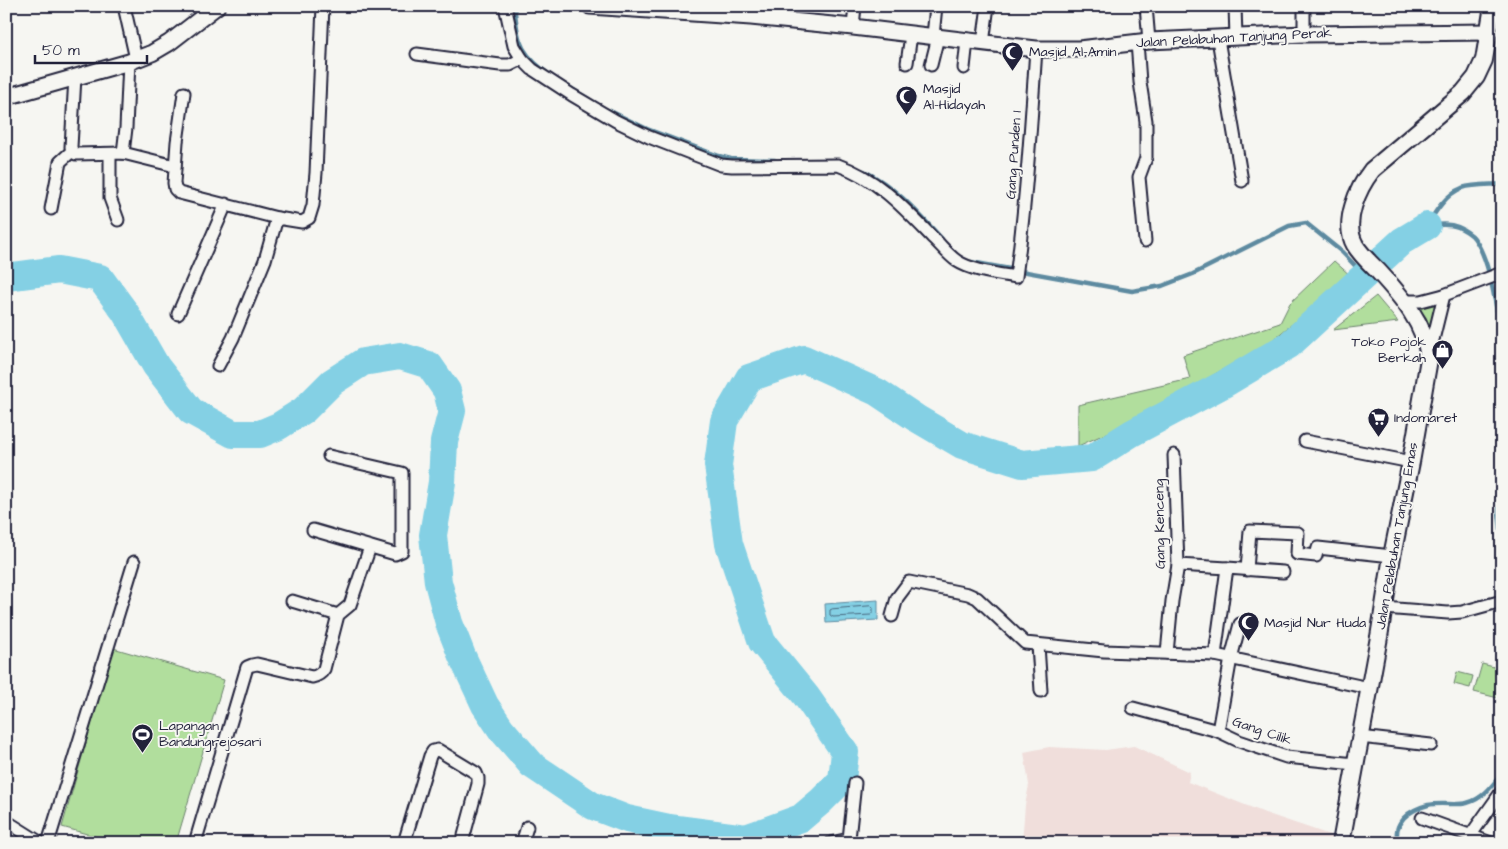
<svg xmlns="http://www.w3.org/2000/svg" width="1508" height="849" font-family="'Architects Daughter',sans-serif">
<style>
.built{fill:#f0dedb}
.green{fill:#b1de9d;stroke:#6a806c}
.water{fill:#84d0e4;stroke:#5d8aa0}
.lines{fill:none;stroke-linecap:round;stroke-linejoin:round}
.shore{stroke:#49687f;stroke-width:1}
.stream{stroke:#5d8aa0;stroke-width:4.5}
.river{stroke:#84d0e4;stroke-width:28}
.minor-casing{stroke:#22223b;stroke-width:15}
.tertiary-casing{stroke:#22223b;stroke-width:19}
.secondary-casing{stroke:#22223b;stroke-width:20}
.minor{stroke:#f6f6f2;stroke-width:11}
.tertiary{stroke:#f6f6f2;stroke-width:15}
.secondary{stroke:#f6f6f2;stroke-width:16}
.labels{text-anchor:middle;dominant-baseline:central;stroke-width:4;stroke-linejoin:round;paint-order:stroke}
.street-label{font-size:14px;fill:#22223b;stroke:#f6f6f2}
.poi-label{font-size:14px;fill:#22223b;stroke:#f6f6f2;text-anchor:start}
</style>
<rect width="100%" height="100%" fill="#f6f6f2"/>
<filter id="ink" filterUnits="userSpaceOnUse"><feTurbulence type="fractalNoise" baseFrequency=".02" numOctaves="2"/><feDisplacementMap in="SourceGraphic" scale="10" xChannelSelector="R" yChannelSelector="G"/><feConvolveMatrix kernelMatrix="1 2 1 2 8 2 1 2 1" color-interpolation-filters="sRGB"/></filter>
<g filter="url(#ink)">
<path class="built" d="M1134,746l56,26 -2,10 77,31 68,23 -2,7h-149l-4,-2 -1,2h-155l3,-38 4,-20 -5,-33 25,-5 57,3z"/>
<g class="green">
<path d="M1334,261l17,15 -81,66 -136,79 -56,25v-41l112,-26 -7,-24 97,-32 10,-20z"/>
<path d="M1376,296l22,26 -65,8z"/>
<path d="M1438,301l-7,30 -5,-14 -9,-11z"/>
<path d="M113,648l111,32 -48,163h-57l-57,-16z"/>
<path d="M1482,664l20,5v30l-28,-7z"/>
<path d="M1457,672l16,4 -3,12 -16,-4z"/>
</g>
<path class="water" d="M878,600v20l-52,3 -1,-19z"/>
<g class="lines">
<path class="shore" d="M871,606l2,2v5l-2,2 -38,2 -3,-2v-5l2,-1z"/>
<g class="stream">
<path d="M514,6c2,11 2,24 6,35 8,26 48,45 70,59"/>
<path d="M608,110l39,19 72,27 12,3 44,1"/>
<path d="M864,171c31,15 55,43 78,68"/>
<path d="M1427,226c10,-1 21,-3 31,1 5,2 13,7 16,11 17,23 22,72 28,100"/>
<path d="M1427,226c8,-14 19,-32 35,-38 12,-4 27,-3 40,-4"/>
<path d="M971,262l161,29 30,-5 31,-12 96,-48 17,-3 36,29 23,24"/>
<path d="M1502,465l-3,47 3,29"/>
<path d="M1398,843c-6,-21 11,-33 30,-38 13,-3 27,1 39,-2 16,-4 26,-18 35,-30"/>
</g>
<path class="river" d="M6,277l53,-7 41,8 25,34 31,54 35,45 42,23h27l19,-8 25,-16 28,-28 31,-20 37,-6 29,9 18,26 5,20 -8,31 -2,40 -9,53 5,47 11,41 13,33 23,49 16,24 31,36 61,41 34,13 42,9 77,10 55,-20 20,-17 21,-21 3,-28 -39,-56 -44,-54 -33,-98 -11,-79 6,-44 25,-43 55,-19 73,33 39,26 46,27 60,19 70,-6 40,-25 92,-49 65,-39 113,-104 25,-15"/>
<defs>
<g id="minor">
<path d="M124,6l12,53"/>
<path d="M505,6l9,40 8,13 10,10 40,26 44,26 33,16 72,28 11,1 106,-1c40,14 66,43 94,72 8,7 16,18 25,24 15,10 42,13 59,16 10,-76 15,-152 20,-228"/>
<path d="M1146,6l3,35"/>
<path d="M1235,6l1,32"/>
<path d="M1304,6v28"/>
<path d="M751,17v-11"/>
<path d="M853,27l2,-21"/>
<path d="M933,36l3,-30"/>
<path d="M1218,39l24,142"/>
<path d="M1137,42l3,40 6,39v37l-7,19 6,64"/>
<path d="M983,43l5,-37"/>
<path d="M417,54l83,11h10l12,-6"/>
<path d="M907,63l4,-28"/>
<path d="M931,65l7,-28"/>
<path d="M964,68l3,-27"/>
<path d="M75,77l-4,70 1,4 4,3 47,-1 52,13"/>
<path d="M184,93l-7,49 -3,41 1,6 4,4 98,25 25,4 7,-4 4,-13 3,-32 7,-167"/>
<path d="M123,153l3,-25 3,-66"/>
<path d="M110,154v44l8,22"/>
<path d="M51,209l9,-47 12,-11"/>
<path d="M1404,301h17l23,-6 58,-22"/>
<path d="M178,314l48,-110"/>
<path d="M1430,352l14,-57"/>
<path d="M218,366l15,-28 32,-78 12,-42"/>
<path d="M1305,441l106,21"/>
<path d="M313,530l82,24 7,-3v-78l-73,-17"/>
<path d="M1178,565l49,3"/>
<path d="M1247,570l3,-39 48,2 -1,21 19,2 2,-8 74,8"/>
<path d="M292,601l46,14"/>
<path d="M1384,608l64,5 14,-1 40,-11"/>
<path d="M892,616l5,-18 12,-16 59,12 9,4 48,45 79,8 111,4 154,33"/>
<path d="M1038,645l3,46"/>
<path d="M1167,653l5,-52 6,-36 -4,-110"/>
<path d="M1215,655l12,-87 56,4"/>
<path d="M1133,708l85,23 13,-73 9,-34"/>
<path d="M1218,731l21,10 47,16 69,7"/>
<path d="M1360,737l71,8"/>
<path d="M1422,818l69,25"/>
<path d="M6,821l35,22"/>
<path d="M1470,836l32,-45"/>
<path d="M48,843l86,-281"/>
<path d="M195,843l52,-176 5,-2 5,-1 55,13c6,-1 9,-3 12,-8l14,-54 12,-10 20,-58"/>
<path d="M404,843l26,-87 3,-5 5,-1 38,23 2,5v6l-16,59"/>
<path d="M522,843l5,-16"/>
<path d="M831,843l18,-4 6,-56"/>
</g>
<g id="tertiary">
<path d="M590,6l161,11 102,10 183,22h43l70,-8 155,-7 186,-2"/>
<path d="M6,97l123,-35 23,-9 17,-10 48,-37"/>
</g>
<path id="secondary" d="M1341,843l38,-206 13,-81 19,-94 18,-103c-3,-35 -28,-63 -51,-88 -8,-8 -17,-16 -23,-26 -13,-23 3,-57 17,-75l91,-77 13,-16 8,-17 9,-54"/>
</defs>
<use href="#minor" class="minor-casing"/>
<use href="#tertiary" class="tertiary-casing"/>
<use href="#secondary" class="secondary-casing"/>
<use href="#minor" class="minor"/>
<use href="#tertiary" class="tertiary"/>
<use href="#secondary" class="secondary"/>
</g>
</g>
<defs>
<symbol id="mosque-pin" viewBox="-11 -11 22 30"><path d="M0 17L-7.5 6A9.5 9.5 0 1 1 7.5 6Z" fill="#22223b" stroke="#f6f6f2"/><path d="M3.5-4.9A6 6 0 1 0 3.5 4.9A5 5 0 1 1 3.5-4.9Z" fill="#fff"/></symbol>
<symbol id="shop-pin" viewBox="-11 -11 22 30"><path d="M0 17L-7.5 6A9.5 9.5 0 1 1 7.5 6Z" fill="#22223b" stroke="#f6f6f2"/><path d="M-5-2.5h2.3a2.7 3.5 0 0 1 5.4 0H5L5.5 6h-11ZM-1.5-2.5h3a1.5 2.3 0 0 0-3 0Z" fill="#fff"/></symbol>
<symbol id="supermarket-pin" viewBox="-11 -11 22 30"><path d="M0 17L-7.5 6A9.5 9.5 0 1 1 7.5 6Z" fill="#22223b" stroke="#f6f6f2"/><path d="M-6-5.5h2.5l.6 2H6L4.5 2H-2.5L-4.4-4H-6ZM-1.5 3.2a1.3 1.3 0 1 0 .1 0ZM3 3.2a1.3 1.3 0 1 0 .1 0Z" fill="#fff"/></symbol>
<symbol id="stadium-pin" viewBox="-11 -11 22 30"><path d="M0 17L-7.5 6A9.5 9.5 0 1 1 7.5 6Z" fill="#22223b" stroke="#f6f6f2"/><path d="M0-5a6.5 5 0 1 0 0 10a6.5 5 0 1 0 0-10ZM-3.5-1.8h7v3.6h-7Z" fill="#fff"/></symbol>
</defs>
<g fill-rule="evenodd">
<use href="#mosque-pin" x="1000" y="40" width="25" height="34"/>
<use href="#mosque-pin" x="894" y="84" width="25" height="34"/>
<use href="#shop-pin" x="1430" y="338" width="25" height="34"/>
<use href="#supermarket-pin" x="1366" y="406" width="25" height="34"/>
<use href="#mosque-pin" x="1236" y="610" width="25" height="34"/>
<use href="#stadium-pin" x="130" y="722" width="25" height="34"/>
</g>
<g class="labels">
<g class="street-label">
<text transform="translate(1234 38) rotate(-3)">Jalan Pelabuhan Tanjung Perak</text>
<text transform="translate(1014 155) rotate(-86)">Gang Punden 1</text>
<text transform="translate(1160 524) rotate(-91)">Gang Kenceng</text>
<text transform="translate(1397 536) rotate(-80)">Jalan Pelabuhan Tanjung Emas</text>
<text transform="translate(1262 731) rotate(19)">Gang Cilik</text>
</g>
<g class="poi-label">
<text x="1029" y="52">Masjid Al-Amin</text>
<text x="923" y="89">Masjid<tspan x="923" dy="16">Al-Hidayah</tspan></text>
<text x="1426" y="342" text-anchor="end">Toko Pojok<tspan x="1426" dy="16">Berkah</tspan></text>
<text x="1394" y="418">Indomaret</text>
<text x="1264" y="623">Masjid Nur Huda</text>
<text x="159" y="726">Lapangan<tspan x="159" dy="16">Bandungrejosari</tspan></text>
</g>
</g>
<rect width="1508" height="849" fill="none" stroke="#f6f6f2" stroke-width="25"/>
<rect x="12" y="12" width="1483" height="824" fill="none" stroke="#22223b" stroke-width="2" filter="url(#ink)"/>
<path d="M35 55v8h112v-8" fill="none" stroke="#22223b" stroke-width="2.5"/>
<text x="42" y="55" font-size="15" fill="#22223b" stroke="#f6f6f2" stroke-width="4" paint-order="stroke">50 m</text>
</svg>
